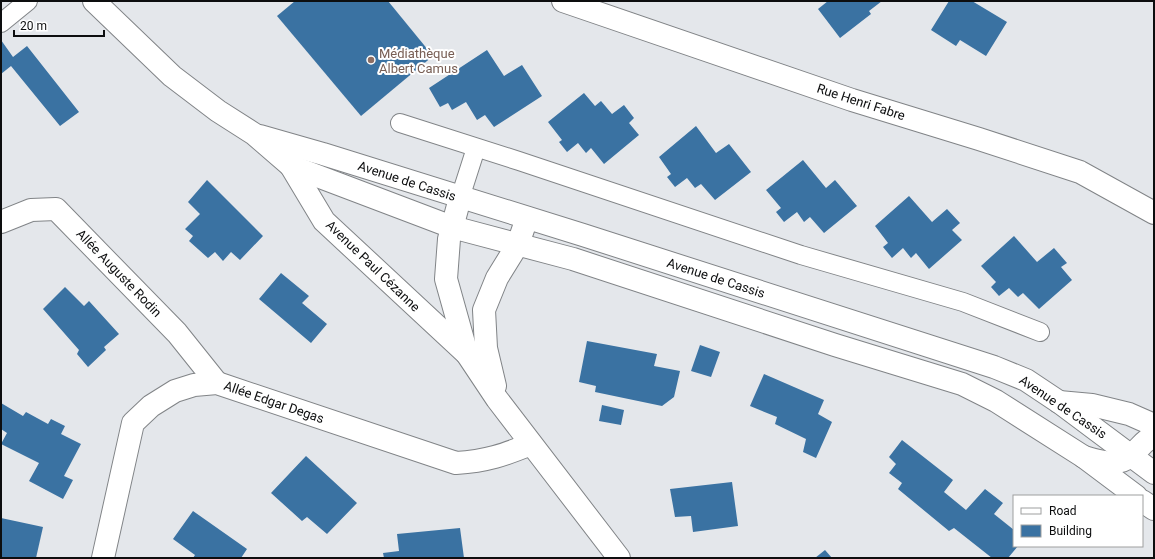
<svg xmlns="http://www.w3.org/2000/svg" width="1155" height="559" font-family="Roboto,sans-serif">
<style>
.building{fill:#3a72a2}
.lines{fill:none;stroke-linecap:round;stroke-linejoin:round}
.lane-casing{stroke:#818487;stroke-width:20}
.street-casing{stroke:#818487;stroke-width:24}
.secondary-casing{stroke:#818487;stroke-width:24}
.lane{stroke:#fff;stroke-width:18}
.street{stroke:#fff;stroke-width:22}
.secondary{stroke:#fff;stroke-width:22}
.education-dot{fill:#8d6e63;stroke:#fff;stroke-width:1.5}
.labels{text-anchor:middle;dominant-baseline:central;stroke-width:4;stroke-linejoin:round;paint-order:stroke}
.education-label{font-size:13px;fill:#785e54;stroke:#fff;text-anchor:start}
.street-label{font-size:13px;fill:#0d0e0f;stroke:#fff}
</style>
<rect width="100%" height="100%" fill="#e4e7eb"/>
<g class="building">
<path d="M295,1h93l45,55 -72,60 -84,-100z"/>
<path d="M828,1h54l-13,10 2,3 -31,24 -22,-29z"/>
<path d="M949,1h23l35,21 -21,34 -26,-16 -4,6 -25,-16z"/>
<path d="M1,40l12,17 14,-11 52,66 -19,14 -49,-60 -10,8z"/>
<path d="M487,50l17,26 18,-11 20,31 -48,31 -9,-12 -8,5 -11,-18 -14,8 -4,-7 -8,4 -11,-19z"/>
<path d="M584,93l11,13 6,-5 11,13 12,-9 10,13 -5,5 10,12 -35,29 -13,-16 -5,5 -8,-10 -11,9 -8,-10 3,-2 -14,-18z"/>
<path d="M696,126l20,27 13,-9 22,28 -36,28 -14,-16 -6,4 -8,-10 -12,9 -8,-10 4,-3 -12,-17z"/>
<path d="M803,160l23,28 9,-8 22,26 -33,27 -14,-16 -6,5 -7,-10 -13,10 -8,-10 5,-4 -15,-18z"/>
<path d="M207,180l56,56 -23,24 -9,-8 -8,9 -8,-9 -7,6 -19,-17 4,-5 -8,-7 15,-15 -12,-12z"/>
<path d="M909,196l23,26 15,-13 13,14 -8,7 10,10 -33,29 -13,-16 -5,5 -8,-10 -11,10 -9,-11 5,-4 -13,-17z"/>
<path d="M1014,236l23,26 17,-14 13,15 -6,4 11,13 -33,29 -16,-16 -5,4 -9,-9 -10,8 -8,-9 5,-5 -15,-16z"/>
<path d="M281,273l28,23 -7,7 25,21 -16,19 -52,-44z"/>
<path d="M65,287l19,19 5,-5 30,33 -15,13 2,3 -18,17 -11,-13 2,-4 -36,-41z"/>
<path d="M587,341l70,13 -3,12 26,5 -6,26 -12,9 -67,-14 1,-6 -17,-4z"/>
<path d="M700,345l20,7 -9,25 -20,-6z"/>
<path d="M764,374l60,26 -6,14 14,8 -16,36 -13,-6 3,-13 -31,-15 2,-7 -27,-11z"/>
<path d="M1,403l22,13 3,-4 22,12 3,-5 14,7 -4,8 20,10 -17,32 9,4 -10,19 -34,-18 10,-18 -38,-19 6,-11 -6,-4z"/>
<path d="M602,405l22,5 -3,15 -22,-4z"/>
<path d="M902,440l51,40 -9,12 22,18 19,-21 18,14 -9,11 20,16v16h4l-10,12h-16l-38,-30 -5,3 -51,-42 4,-6 -13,-10 7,-9 -7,-7z"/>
<path d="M306,456l51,47 -30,31 -20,-17 -5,4 -31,-28z"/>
<path d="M732,482l6,44 -45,6 -2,-16 -16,1 -5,-28z"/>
<path d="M193,511l54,38 -6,9h-48l2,-3 -22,-16z"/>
<path d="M1,518l42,9 -7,31h-35z"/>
<path d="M460,528l4,30h-80l-1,-5 16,-2 -2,-17z"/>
<path d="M825,550l7,8h-17z"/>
</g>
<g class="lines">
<defs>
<g id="lane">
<path d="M1,23l27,-22"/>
<path d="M400,123l119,38 282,94 162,47 77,30"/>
<path d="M460,198l16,-50"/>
</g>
<g id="street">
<path d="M563,1l289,99 127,39 101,33 74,41"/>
<path d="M291,166l33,55 143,133 30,45 122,159"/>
<path d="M460,198l-11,41 -3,40 21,75"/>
<path d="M1,222l30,-12 25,-1 121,124 40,50"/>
<path d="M495,386l-9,-38 -2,-38 13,-32 21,-34 9,-26"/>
<path d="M1059,402l33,3 37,9 25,11"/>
<path d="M1084,457c16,5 35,10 48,-2 8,-7 12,-15 22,-19"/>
<path d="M103,558l30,-135 18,-17 24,-15 19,-6 23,-2 239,80c31,-2 48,-8 75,-19"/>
</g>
<g id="secondary">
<path d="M94,1l78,75 46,35 36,23 37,32 161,61 121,32 262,86 127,39 34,17 88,56 52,39"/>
<path d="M260,136l63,18 260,81 411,132 32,13 33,22 95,71"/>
<path d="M1142,501l12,8"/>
</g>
</defs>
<use href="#lane" class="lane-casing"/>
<use href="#street" class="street-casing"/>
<use href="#secondary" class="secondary-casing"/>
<use href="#lane" class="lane"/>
<use href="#street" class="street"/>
<use href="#secondary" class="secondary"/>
</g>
<circle class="education-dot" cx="371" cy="60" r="4"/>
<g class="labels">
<g class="education-label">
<text x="379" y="53">Médiathèque<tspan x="379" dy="15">Albert Camus</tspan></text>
</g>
<g class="street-label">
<text transform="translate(861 102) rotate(18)">Rue Henri Fabre</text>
<text transform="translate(407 181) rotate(18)">Avenue de Cassis</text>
<text transform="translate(373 266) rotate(44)">Avenue Paul Cézanne</text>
<text transform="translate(119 273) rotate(46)">Allée Auguste Rodin</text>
<text transform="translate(716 278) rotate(18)">Avenue de Cassis</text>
<text transform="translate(274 402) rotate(19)">Allée Edgar Degas</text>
<text transform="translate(1063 407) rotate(34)">Avenue de Cassis</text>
</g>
</g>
<rect width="1155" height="559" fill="none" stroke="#0d0e0f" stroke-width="4"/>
<rect x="1013" y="495" width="130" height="52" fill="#ffffff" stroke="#9e9f9f"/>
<rect x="1021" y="508" width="20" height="6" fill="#ffffff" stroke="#9e9f9f"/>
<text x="1049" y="515" font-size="12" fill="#0d0e0f">Road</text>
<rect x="1021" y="525" width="20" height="12" fill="#3a72a2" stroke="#9e9f9f"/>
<text x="1049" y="535" font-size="12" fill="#0d0e0f">Building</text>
<path d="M14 30v6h90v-6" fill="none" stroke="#0d0e0f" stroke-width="2"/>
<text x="20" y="30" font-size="12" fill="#0d0e0f" stroke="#ffffff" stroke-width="3" paint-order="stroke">20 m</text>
</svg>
